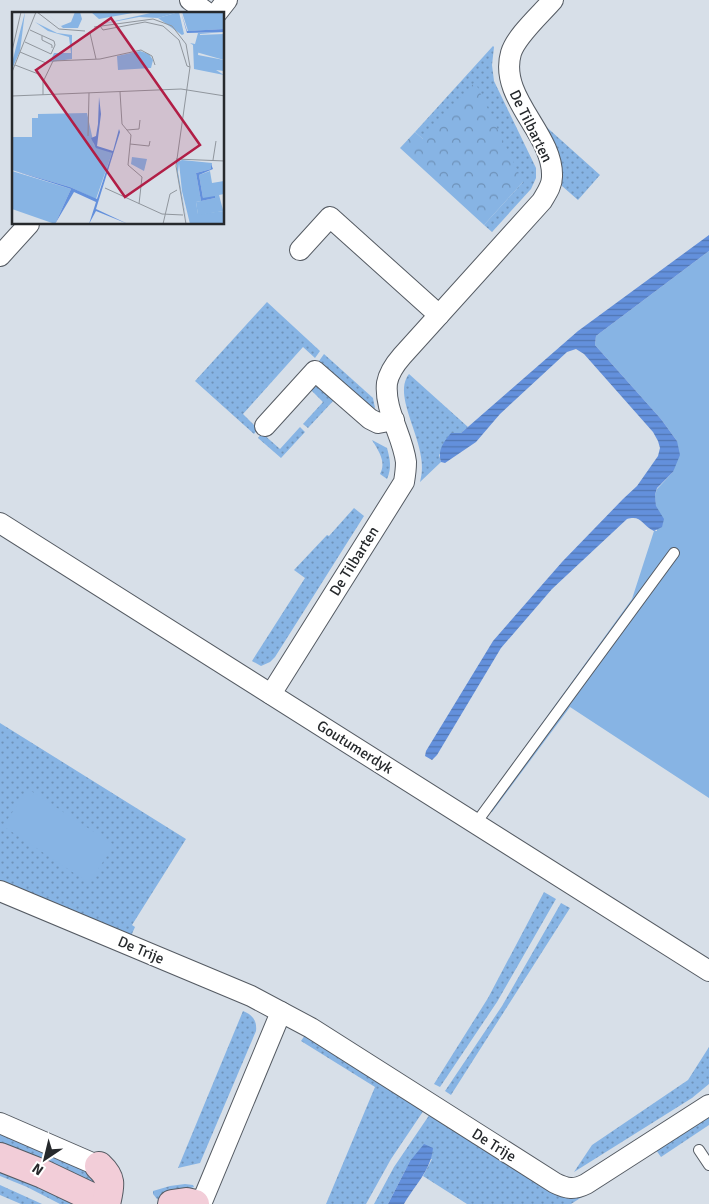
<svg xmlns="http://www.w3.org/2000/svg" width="709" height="1204" font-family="Signika,sans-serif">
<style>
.grass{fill:url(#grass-dots)}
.forest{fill:url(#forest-crowns)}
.garden{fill:#87b4e4}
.water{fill:url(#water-rules)}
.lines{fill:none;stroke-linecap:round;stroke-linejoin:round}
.lane-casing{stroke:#555b63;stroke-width:12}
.street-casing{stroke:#555b63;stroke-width:22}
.secondary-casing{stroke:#555b63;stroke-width:30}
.lane{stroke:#fff;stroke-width:10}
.street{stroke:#fff;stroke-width:20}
.secondary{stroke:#f2cdd8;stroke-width:28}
.labels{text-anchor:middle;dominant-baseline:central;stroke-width:4;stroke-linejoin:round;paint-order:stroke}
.street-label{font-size:15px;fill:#26292c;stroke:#fff}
.inset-road{fill:none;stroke:#90969d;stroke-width:1}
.view{fill:#b11e46;fill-opacity:0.15;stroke:#b11e46;stroke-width:2.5}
.inset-edge{fill:none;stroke:#26292c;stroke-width:2.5}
</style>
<defs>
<pattern id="grass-dots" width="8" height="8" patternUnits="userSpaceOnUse" patternTransform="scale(1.25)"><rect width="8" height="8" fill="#87b4e4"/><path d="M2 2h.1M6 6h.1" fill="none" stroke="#6e92b9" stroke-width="1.8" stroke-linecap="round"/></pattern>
<pattern id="forest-crowns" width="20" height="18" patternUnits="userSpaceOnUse" patternTransform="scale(1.25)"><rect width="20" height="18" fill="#87b4e4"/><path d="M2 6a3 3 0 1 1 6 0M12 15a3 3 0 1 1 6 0" fill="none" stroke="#6e92b9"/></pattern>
<pattern id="water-rules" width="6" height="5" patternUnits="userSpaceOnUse" patternTransform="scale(1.25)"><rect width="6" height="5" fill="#6390dc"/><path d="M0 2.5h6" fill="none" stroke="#5176b3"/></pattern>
</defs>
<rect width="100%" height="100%" fill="#d7dfe8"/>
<g class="grass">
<path d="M493,46l1,1 -2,18 2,16 42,87v10l-5,11 -39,43 -8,-7 39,-43 -100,-43 -8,-7z"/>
<path d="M542,123l58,52 -22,25 -16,-14 -2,-25z"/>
<path d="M267,302l53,49 -5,7 -12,-11 -60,67 15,15 -4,5 -59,-53z"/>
<path d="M324,354l49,44 2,10 -5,-1 -51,-46z"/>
<path d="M409,374l59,53 -7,6h-6l-16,22 2,7 -21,20c12,-35 -30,-84 -11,-108z"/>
<path d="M318,385l16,15 -26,28 -5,-4 20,-22 -12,-12z"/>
<path d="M300,427l5,5 -24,26 -23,-20 4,-5 18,16z"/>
<path d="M372,440l15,8c3,11 5,20 0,31l-7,-5c7,-12 -2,-24 -8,-34z"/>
<path d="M354,508l10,8 -89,141 -5,5 -9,4 -9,-5 53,-83 -11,-8 33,-35 2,1z"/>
<path d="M0,723l186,116 -54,86 3,2 -4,9 -131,-55z"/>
<path d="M544,892l12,7 -59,103 -57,85 -6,-3 54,-86z"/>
<path d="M561,903l9,5 -119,187 -6,-4 57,-85z"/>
<path d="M243,1011c10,4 14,10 13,20l-56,132 -22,5z"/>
<path d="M305,1035l119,75 -33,49 -25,45h-40l49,-117 -74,-46z"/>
<path d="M709,1047v37l-17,14 -118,74 18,-27 96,-65z"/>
<path d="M430,1114l128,81 12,4 15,-4 -14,9h-104l-44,-28 9,-17 -22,2 -22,43h-14l20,-37z"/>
<path d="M709,1116v9l-48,32 -5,-7z"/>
<path d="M0,1131l90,38 12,17 -102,-40z"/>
<path d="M0,1167l81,37h-21l-33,-17 -27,-11z"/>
<path d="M185,1184l8,1 1,2 -37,12 -4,-5v-3l17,-5z"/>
<path d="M0,1185l42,19h-21l-21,-9z"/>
</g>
<path class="forest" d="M475,82l48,100 -39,43 -84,-77 15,-16 8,7z"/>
<g class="garden">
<path d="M709,251v547l-139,-91 -78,105 -10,-6 150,-207 22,-68h3l-2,-36 2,-6 16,-17 4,-31 -16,-22 -66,-74 1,-9z"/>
<path d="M28,789l86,56 -25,38 -86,-57z"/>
</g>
<g class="water">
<path d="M709,235v16l-113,85 -1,9 66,74 16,22 3,14 -7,17 -16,16 -2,7 1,11 8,13 -2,8 -8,4c-13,-6 -12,-16 -27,-12l-75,70 -51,59 -64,107 -5,5 -7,-4 1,-5 67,-110 69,-79 61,-63 14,-13 21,-30 2,-8 -2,-7 -5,-9 -69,-78 -8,-5 -9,3 -67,62 -24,28 -31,21 -4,-1c-4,-11 3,-21 10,-29h10l117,-102z"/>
<path d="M424,1144l9,4c-2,22 -18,37 -29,56h-16l22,-43z"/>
</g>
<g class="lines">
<defs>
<g id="lane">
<path d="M476,823l198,-270"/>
<path d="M699,1150l10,15"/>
</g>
<g id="street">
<path d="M190,0l19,14"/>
<path d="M216,14l11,-14"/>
<path d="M300,250l30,-33 109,98"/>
<path d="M0,256l29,-32"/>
<path d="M265,426l50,-55 55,48 8,4 16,-3"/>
<path d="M0,523l709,448"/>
<path d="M271,694l133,-212c1,-6 2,-13 2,-20 -3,-26 -22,-52 -19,-79 2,-11 8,-19 15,-27l140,-155c4,-7 10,-15 10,-24 2,-43 -54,-79 -41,-124 5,-17 30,-39 42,-53"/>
<path d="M0,891l251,105 60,32 244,155c12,6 19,7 31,1l123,-79"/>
<path d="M0,1123l99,43"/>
<path d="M201,1204l80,-192"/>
</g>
<g id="secondary">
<path d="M0,1157l43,17 63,30"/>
<path d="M99,1166c14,13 11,20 7,38"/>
<path d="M172,1204l14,-2 9,2"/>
</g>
</defs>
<use href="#lane" class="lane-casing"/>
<use href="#street" class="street-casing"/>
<use href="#secondary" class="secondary-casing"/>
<use href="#lane" class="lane"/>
<use href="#street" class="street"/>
<use href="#secondary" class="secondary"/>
</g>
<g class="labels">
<g class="street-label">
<text transform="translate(531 126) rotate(64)">De Tilbarten</text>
<text transform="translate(354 561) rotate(-58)">De Tilbarten</text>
<text transform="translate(355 747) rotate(32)">Goutumerdyk</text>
<text transform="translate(141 950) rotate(23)">De Trije</text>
<text transform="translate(494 1145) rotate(32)">De Trije</text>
</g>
</g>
<g transform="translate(12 12)">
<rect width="212" height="212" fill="#d7dfe8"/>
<path d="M13,0l-5,39 -8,18v-6zM34,0l15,14 10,-4 4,-10h5l2,7 -4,9h-15zM79,0h47l-39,7zM143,0h24l-21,6 -19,-1 -42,8zM170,0h42v17l-36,2zM23,10l22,11 15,2v24l-22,3 4,-9h17l-2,-16 -21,-6zM212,20l-24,2 -2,21 26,5v11l-8,-1 8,5 -30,-6 -1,-24 -3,-2 5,1 3,-11zM128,39l9,3 4,6 -2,8 -33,2 -1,-14zM170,148l30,3 -1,6 -15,4 5,28 -5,1 2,12 26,-3v13h-34l-8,-33 -3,-28 -1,9 9,52 -10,-51v-11zM0,159l59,18 -16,35 -43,-15z" fill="#87b4e4"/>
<path d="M167,0l5,22 -2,1 -24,-17zM120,145l15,2 -3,12 -13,-7z" fill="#87b4e4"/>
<path d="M212,22v26l-28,-8 3,-17zM75,101l7,32 18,8 -16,46 -26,-12 -58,-17 1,-33h19v-19h6v-4zM198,159l2,12 12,-2v13l-5,1 4,15 1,-13v14l-26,4 -2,-13 19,-4h-12l-4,-23z" fill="#87b4e4"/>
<path d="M169,0l6,19 37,-2v3l-37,1zM87,85l2,17 -4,32 16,5 6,-22 1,3 -24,77 32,15 -32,-13 -7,13 7,-22 -22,-10 -19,32 16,-35 -59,-19 58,17 27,12 15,-46 -16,-5 -5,-10 5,-2 2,-12zM199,152l2,5 -14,6 4,23 12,-2v2l-14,3 -5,-28 15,-4z" fill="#6390dc"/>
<path class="inset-road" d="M25,0l22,17 26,2M88,14l3,4 42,-8 18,4 16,14 8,26 3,1M82,15l59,-8 19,7 14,18 4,23 -14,99 10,58M78,21l6,26M30,24v4l10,5v3M13,30l26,12 4,-9 -1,-4 -24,-11M0,39l9,-39M8,40l26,11M3,53l26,10M0,60l24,-60M108,80l2,32 9,11 -3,30 14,12 -3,27M31,83v-13l10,-21 47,-2 41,-9 11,6 3,9M0,84l169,-7 44,7M115,118l12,-1 1,-9M76,124l1,-43M118,132l19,2 1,-5M164,147l49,2M201,148l3,-19M93,176l57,26 21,1M151,212l7,-30 7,-4"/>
<path class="view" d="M99,6l89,127 -75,52 -89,-127z"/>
<rect width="212" height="212" class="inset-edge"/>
</g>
<g transform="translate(45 1159) rotate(215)" stroke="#ffffff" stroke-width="4" paint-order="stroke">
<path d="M0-4L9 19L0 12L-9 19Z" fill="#26292c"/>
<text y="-8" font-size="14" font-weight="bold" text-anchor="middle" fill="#26292c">N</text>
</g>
</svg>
